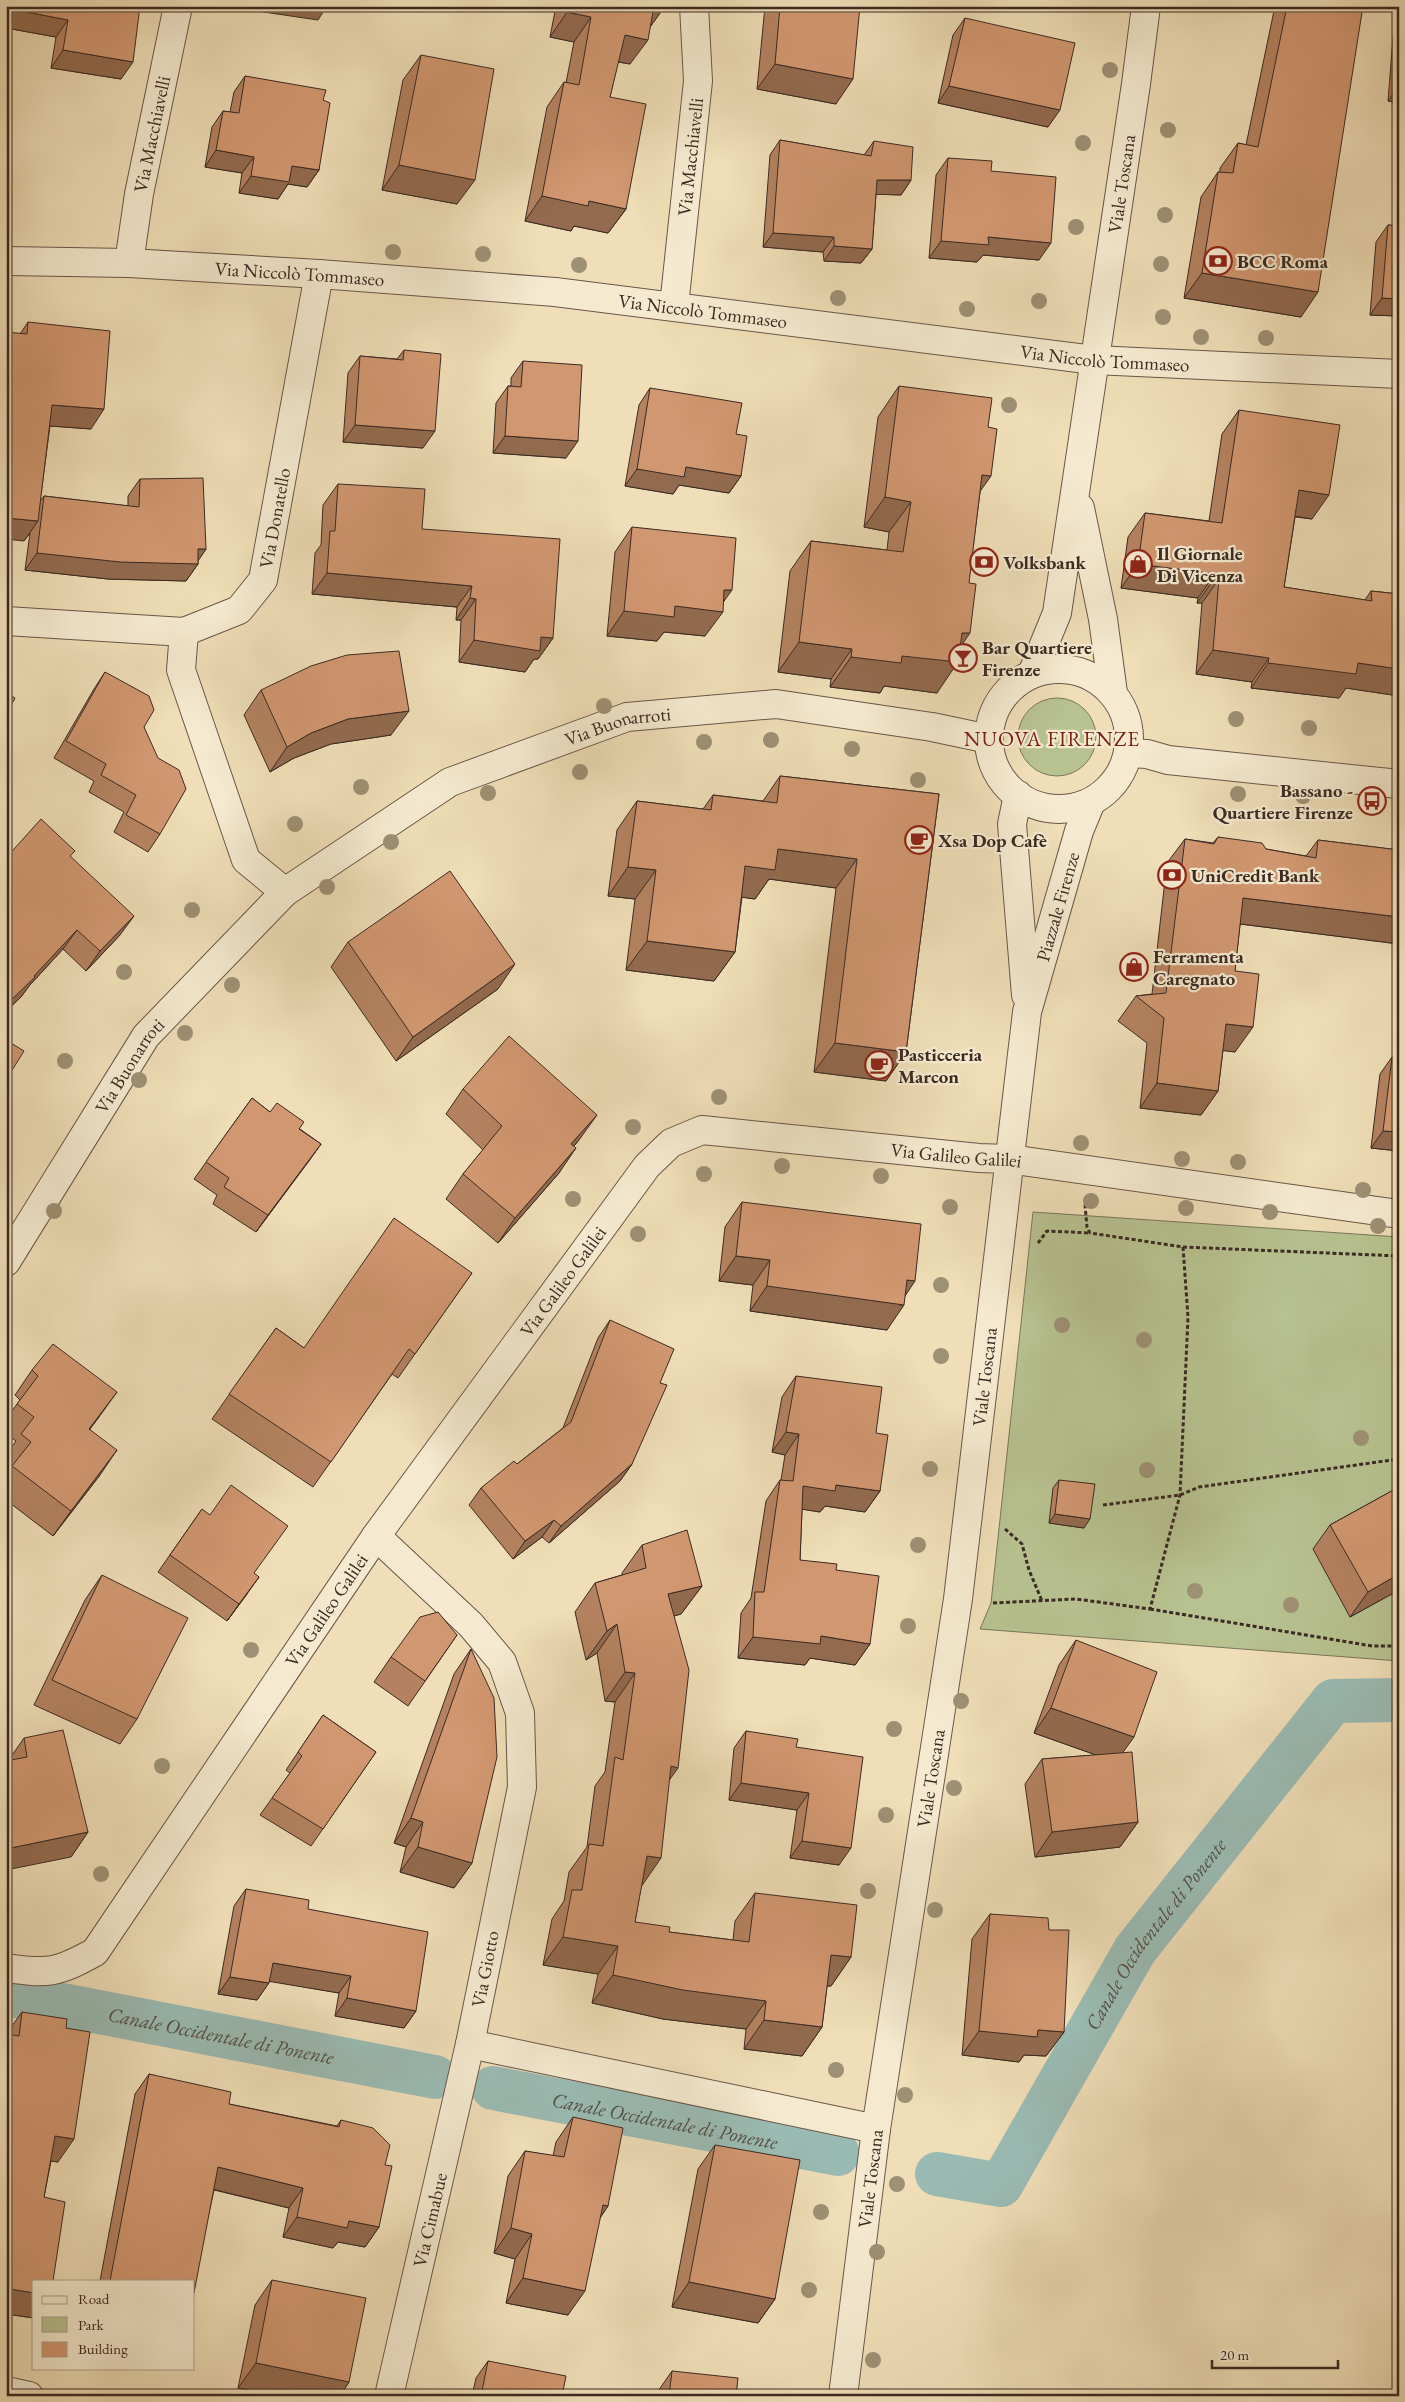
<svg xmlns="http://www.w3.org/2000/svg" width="1405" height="2402" font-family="'EB Garamond',serif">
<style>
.green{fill:#b7c290;stroke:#7a765a}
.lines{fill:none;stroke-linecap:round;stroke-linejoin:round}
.canal{stroke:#9abbb3;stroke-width:44}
.minor-casing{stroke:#695748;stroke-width:30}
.tertiary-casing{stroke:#695748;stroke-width:30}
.path{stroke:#3c2a23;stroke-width:3;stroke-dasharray:4 2.5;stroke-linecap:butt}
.minor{stroke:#f5ead0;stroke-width:28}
.tertiary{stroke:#f5ead0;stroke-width:28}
.tree{fill:#9e9074}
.wall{fill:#b48260;stroke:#3c2a23}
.shaded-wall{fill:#926a4e;stroke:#3c2a23}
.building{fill:#d19770;stroke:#3c2a23}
.labels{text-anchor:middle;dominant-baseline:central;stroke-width:4.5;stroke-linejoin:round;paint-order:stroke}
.street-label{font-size:19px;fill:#3c2a23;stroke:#f5ead0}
.poi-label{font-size:19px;font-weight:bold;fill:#3c2a23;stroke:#f5ead0;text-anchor:start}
.water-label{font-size:20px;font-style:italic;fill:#544e47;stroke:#f5ead0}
.quarter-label{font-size:21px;letter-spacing:1px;fill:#7a1f14;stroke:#f5ead0}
</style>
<rect width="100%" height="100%" fill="#efdeb7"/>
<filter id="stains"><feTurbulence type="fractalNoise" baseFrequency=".004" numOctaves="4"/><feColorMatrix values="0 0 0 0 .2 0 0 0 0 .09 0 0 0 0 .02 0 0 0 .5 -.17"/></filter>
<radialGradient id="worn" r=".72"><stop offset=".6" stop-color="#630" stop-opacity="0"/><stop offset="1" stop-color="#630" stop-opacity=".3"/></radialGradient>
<g class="green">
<circle cx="1057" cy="737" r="39"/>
<path d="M1033,1212l366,25v424l-419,-32 11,-26z"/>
</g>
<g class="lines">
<g class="canal">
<path id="s1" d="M6,1994l429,83"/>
<path id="s2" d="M493,2088l345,66"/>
<path id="s3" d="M937,2174l64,11 134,-235 198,-249 66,-1"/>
</g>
<defs>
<g id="minor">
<path id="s4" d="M6,261l123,2 190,11 236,18 539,68 305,14"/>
<path id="s5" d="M129,263l10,-69 39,-188"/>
<path id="s6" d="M674,306l24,-225 -4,-75"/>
<path id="s7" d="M6,621l178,11 55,-22 24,-30 56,-306"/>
<path d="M184,632l-3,38 65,190 39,32"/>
<circle cx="1059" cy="739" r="70"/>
<path d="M1128,753l19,1 21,6 231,24"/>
<path d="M1018,795l-6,29 14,171"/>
<path id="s8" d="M6,1262l140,-226 139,-144 165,-110 177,-65 149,-13 156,23 57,12"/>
<path d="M376,1536l95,89 31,37 18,51 2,74 -52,257 -81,352"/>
<path id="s9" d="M6,1968c43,6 51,5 89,-16l281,-416 271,-370 24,-23 31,-13 277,28 30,1 390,55"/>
<path d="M470,2044l406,85"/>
<path d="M6,2391l23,5"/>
<path id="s10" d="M843,2396l33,-267 82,-530 69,-587 52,-181 12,-29"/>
</g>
<g id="tertiary">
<path d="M1080,508l23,111 10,74"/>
<path id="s11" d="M1032,674l25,-61 79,-529 10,-78"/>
</g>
</defs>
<use href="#minor" class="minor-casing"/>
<use href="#tertiary" class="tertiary-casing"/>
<g class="path">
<path d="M1038,1243l9,-12 43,2"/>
<path d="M1183,1247l216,9"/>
<path d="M1103,1505l77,-10 19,-8 200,-28"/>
<path d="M1005,1529l17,15 7,26 13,31"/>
<path d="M993,1603l83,-4 74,10 30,-114 8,-178 -5,-70 -93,-14 -3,-6 -2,-22"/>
<path d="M1150,1609l222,37h27"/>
</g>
<use href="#minor" class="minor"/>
<use href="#tertiary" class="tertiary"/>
</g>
<g class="tree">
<circle cx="1110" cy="70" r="8"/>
<circle cx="1168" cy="130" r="8"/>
<circle cx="1083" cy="143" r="8"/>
<circle cx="1165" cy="215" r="8"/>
<circle cx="1076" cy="227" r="8"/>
<circle cx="393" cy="252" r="8"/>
<circle cx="483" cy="254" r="8"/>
<circle cx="1161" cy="264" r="8"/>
<circle cx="579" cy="265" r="8"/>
<circle cx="838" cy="298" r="8"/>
<circle cx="1039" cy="301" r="8"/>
<circle cx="967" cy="309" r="8"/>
<circle cx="1163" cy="317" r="8"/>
<circle cx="1201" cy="337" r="8"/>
<circle cx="1266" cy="338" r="8"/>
<circle cx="1009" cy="405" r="8"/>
<circle cx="604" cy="706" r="8"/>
<circle cx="1236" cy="719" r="8"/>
<circle cx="1309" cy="728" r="8"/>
<circle cx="771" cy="740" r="8"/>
<circle cx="704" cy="742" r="8"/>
<circle cx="852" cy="749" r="8"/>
<circle cx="580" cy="772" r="8"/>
<circle cx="918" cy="780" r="8"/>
<circle cx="361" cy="787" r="8"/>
<circle cx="488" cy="793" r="8"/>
<circle cx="1238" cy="794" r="8"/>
<circle cx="1303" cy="796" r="8"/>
<circle cx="295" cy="824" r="8"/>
<circle cx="391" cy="842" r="8"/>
<circle cx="327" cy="887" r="8"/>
<circle cx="192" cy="910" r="8"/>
<circle cx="124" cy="972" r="8"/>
<circle cx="232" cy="985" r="8"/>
<circle cx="185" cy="1033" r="8"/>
<circle cx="65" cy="1061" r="8"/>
<circle cx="139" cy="1080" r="8"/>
<circle cx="719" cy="1097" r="8"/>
<circle cx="633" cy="1127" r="8"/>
<circle cx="1081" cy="1143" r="8"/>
<circle cx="1182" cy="1159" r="8"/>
<circle cx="1238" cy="1162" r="8"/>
<circle cx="782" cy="1166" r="8"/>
<circle cx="704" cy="1174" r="8"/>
<circle cx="881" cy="1176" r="8"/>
<circle cx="1363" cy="1190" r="8"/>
<circle cx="573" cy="1199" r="8"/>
<circle cx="1091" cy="1201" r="8"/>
<circle cx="950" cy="1207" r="8"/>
<circle cx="1186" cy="1208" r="8"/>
<circle cx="54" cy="1211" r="8"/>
<circle cx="1270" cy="1212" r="8"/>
<circle cx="1378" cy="1226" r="8"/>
<circle cx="638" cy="1234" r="8"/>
<circle cx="941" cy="1285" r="8"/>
<circle cx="1062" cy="1325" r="8"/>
<circle cx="1144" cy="1340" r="8"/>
<circle cx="941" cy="1356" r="8"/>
<circle cx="1361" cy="1438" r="8"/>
<circle cx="930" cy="1469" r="8"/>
<circle cx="1147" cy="1470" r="8"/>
<circle cx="918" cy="1545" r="8"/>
<circle cx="1195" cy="1591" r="8"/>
<circle cx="1291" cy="1605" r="8"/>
<circle cx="908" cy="1626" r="8"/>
<circle cx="251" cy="1650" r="8"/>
<circle cx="961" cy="1701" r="8"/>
<circle cx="894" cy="1729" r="8"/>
<circle cx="162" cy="1766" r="8"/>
<circle cx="954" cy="1788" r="8"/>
<circle cx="886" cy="1815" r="8"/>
<circle cx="101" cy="1874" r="8"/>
<circle cx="868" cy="1891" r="8"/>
<circle cx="935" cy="1910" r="8"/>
<circle cx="836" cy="2070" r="8"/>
<circle cx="905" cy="2095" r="8"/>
<circle cx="897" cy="2184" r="8"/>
<circle cx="821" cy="2212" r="8"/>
<circle cx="877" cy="2252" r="8"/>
<circle cx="809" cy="2290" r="8"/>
<circle cx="873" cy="2360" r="8"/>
</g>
<g class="wall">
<path d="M6,6h134l-19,73 -70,-11 5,-31 -50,-9z"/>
<path d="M556,6h109l-15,21 -20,37 -12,-2 -8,35 16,112 -18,24 -34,-7 -3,5 -46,-10 22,-114 17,-25 2,1 8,-41 -24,-5z"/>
<path d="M765,6h95l-24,98 -79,-15z"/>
<path d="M1275,6h88l-62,311 -117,-19 17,-101 17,-25h2v-4l18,-25 8,2z"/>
<path d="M1399,7v96l-11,-2 7,-89z"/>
<path d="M965,18l83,109 -110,-24 15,-68z"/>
<path d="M421,55l36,149 -75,-14 21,-110z"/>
<path d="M245,76l78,24 -4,70 -12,17 -19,-3 -10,15 -39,-6 3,-20 -37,-6 7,-40 11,-16 7,1 4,-20z"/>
<path d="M780,140l84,15 10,-14 37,39 -10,15 -25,-1 -4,55 -11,14 -37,-2 -1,-9 -60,-5 7,-92z"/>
<path d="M948,158l43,13 48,89 -56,-5 -6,7 -48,-4 7,-83z"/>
<path d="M1388,225l11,1v90l-29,-1 6,-73z"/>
<path d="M28,322l63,107 -41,-3 -10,75 4,-5 84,10v-10l12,-17 66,70 -8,11v4l-12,17 -78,-2 -83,-9 5,-37 -6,8 -4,-207z"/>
<path d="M404,350l19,98 -80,-6 5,-69 12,-17 37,3z"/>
<path d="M523,361l43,97 -73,-5 3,-50 12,-17h3v-8z"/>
<path d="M899,386l81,106 -20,156 -23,45 -53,-7 -4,7 -50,-6 1,-8 -53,-7 12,-101 21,-30 76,9 2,-18 -25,-5 14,-110z"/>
<path d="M650,388l86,46 5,42 -12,17 -50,-8 -6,9 -48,-8 14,-81z"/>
<path d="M1239,410l73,109 -17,-2 -11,70 81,13 6,-9 28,3v102l-53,-8 -7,10 -88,-10 1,-6 -56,-8 6,-71h-5l1,-5 -77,-10 7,-51 17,-24 64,8 13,-87z"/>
<path d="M338,484l84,45 131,109 -15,21h-4l-9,13 -66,-10 2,-42h-5l1,-13 -145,-13 3,-41 6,-8 2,-40z"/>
<path d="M632,527l73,109 -41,-4 -7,9 -50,-5 8,-84z"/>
<path d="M105,672l39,55 16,107 -12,18 -34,-20 10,-20 -35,-20 5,-11 -40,-23 40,-69z"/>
<path d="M261,690l130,45 -60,9 -37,14 -24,14 -26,-57z"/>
<path d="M780,776l159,18 -33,258 -20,29 -72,-9 22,-184 -67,-9 -14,20 -13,-2 -7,55 -21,29 -88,-11 9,-71 -27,-3 9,-66 20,-29 66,8 10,-14 50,6z"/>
<path d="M1218,837l48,12 40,7 12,-16 81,10v94l-159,-20 -5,47v81l-12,-2 -5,41 -17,24 -61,-7 7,-65 -29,-22 18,-25 16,-2 15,-131 18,-24 28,4z"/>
<path d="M75,851l-5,5 50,79 -34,36 -23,-22 -34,37 -8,11 -15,14v-153z"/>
<path d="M348,942l150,47 -102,72 -65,-94z"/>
<path d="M1392,1057l7,94 -28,-3 9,-74z"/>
<path d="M463,1089l116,51 -5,6 -15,27 -61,70 -52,-44 17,-25 20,-24 -37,-36z"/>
<path d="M252,1098l18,14 30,17 21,15 -65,88 -43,-28 4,-9 -23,-16z"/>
<path d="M742,1202l163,93 -18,35 -137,-19 3,-26 -34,-4 6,-54z"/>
<path d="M472,1273l-74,105 -6,-4 -79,113 -101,-68 64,-91 28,20z"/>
<path d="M610,1320l50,63 -28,81 -12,17 -71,62 -7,-6 -29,22 -44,-54 12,-17 36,-24 46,-36 35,-90z"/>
<path d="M32,1370l67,47 -9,12 10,46 -47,61 -47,-36v-25l7,-9 -7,-5v-6l10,-14 -10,-7v-15l14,-19 -5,-5z"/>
<path d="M796,1376l80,57 4,58 -15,21 -40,-6 -5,6 -18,-3 -2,51 36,10 34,74 -15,21 -45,-7 -5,7 -67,-7 3,-45 10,-15 15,-97 14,-21h1l4,-25 -13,-3 10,-55z"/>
<path d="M1059,1480l25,48 -35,-5 4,-35z"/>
<path d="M1399,1487v103l-49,27 -37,-68 17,-24z"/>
<path d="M202,1509l52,64 -7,21 -20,27 -69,-49z"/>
<path d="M642,1545l60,41 -21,28 -7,2 -5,163 -28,108 -6,35 34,10 64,8 2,-19 20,-28 96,64 -20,29h-4l-5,41 -20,29 -58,-7 2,-20 -83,-10 -71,-16 6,-29 -55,-9 9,-46 12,-18 5,-29 18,-25 8,-61 10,-14 10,-70 -10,-1 -8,-48 -11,7 -11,-48 20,-29 27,-8v-2z"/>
<path d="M102,1575l35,144 -17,25 -86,-39 51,-105z"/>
<path d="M457,1635l-49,71 -34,-24 17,-25z"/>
<path d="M1076,1640l47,113 15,69 -18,25 -85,10 -10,-73 17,-25 54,-4 -62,-22 25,-68z"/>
<path d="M471,1649l1,214 -18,25 -54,-16 6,-25 -12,-4 60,-169z"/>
<path d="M323,1715l53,37 -65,94 -51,-31 30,-42 -4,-3z"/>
<path d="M746,1731l50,16 43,118 -49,-7 7,-48 -68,-10 5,-52z"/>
<path d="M24,1738l64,94 -17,25 -63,-96z"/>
<path d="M246,1889l62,20 108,102 -12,17 -69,-12 4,-23 -69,-12 -13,19 -39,-6 16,-88z"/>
<path d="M990,1914l59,16 15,102 -18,24 -22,-1 -5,7 -57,-7 10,-116z"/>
<path d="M22,2012l44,16 -8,134 -7,-1 -7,36 -10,121 -28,-4v-280z"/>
<path d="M149,2074l80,30 108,22 4,-6 44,45 -6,62 -14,20 -27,-5 -5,6 -50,-11 6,-29 -75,-18 -20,91h-94l35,-187z"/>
<path d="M573,2117l35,89 -8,12 -32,97 -62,-12 9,-44 -21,-6 14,-77 17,-25 28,5 3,-14z"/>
<path d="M715,2145l60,154 -17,24 -86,-16 26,-138z"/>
<path d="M272,2280l77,102 -9,14h-63l-39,-8 17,-83z"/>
<path d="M488,2361l74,35h-90l4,-18z"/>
<path d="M672,2371l64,25h-80v-2z"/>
</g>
<g class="shaded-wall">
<path d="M252,6h75l-9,14 -68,-10z"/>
<path d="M653,6h12l-17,24z"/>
<path d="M6,8l62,12 -12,17 -50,-9z"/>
<path d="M567,12l24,5 -17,25 -24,-5z"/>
<path d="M625,35l23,5 -18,24 -22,-4z"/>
<path d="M63,50l70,12 -12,17 -70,-11z"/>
<path d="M775,64l78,15 -17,25 -79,-15z"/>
<path d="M1399,85v18l-11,-2z"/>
<path d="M949,86l111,24 -12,17 -110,-24z"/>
<path d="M216,150l38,7 -12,16 -37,-6z"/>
<path d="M399,165l76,15 -18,24 -75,-14z"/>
<path d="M292,166l27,4 -12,17 -19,-3 -10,15 -39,-6 12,-17z"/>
<path d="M877,180h34l-10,15 -34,-1z"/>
<path d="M542,196l47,5 37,8 -18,24 -34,-7 -3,5 -46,-10z"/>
<path d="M773,233l61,4 -11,15 -60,-5z"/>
<path d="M988,237l63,6 -12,17 -56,-5 -6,7 -48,-4 12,-17z"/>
<path d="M834,246l38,3 -11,14 -37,-2z"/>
<path d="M1202,273l116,19 -17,25 -117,-19z"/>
<path d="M1382,298l17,1v17l-29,-1z"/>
<path d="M52,405l52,4 -13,20 -52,-4z"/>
<path d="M355,425l80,6 -12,17 -80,-6z"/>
<path d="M505,436l73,5 -12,17 -73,-5z"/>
<path d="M686,467l55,9 -12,17 -50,-8 -6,9 -48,-8 12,-17z"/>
<path d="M982,475l9,1 -22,31z"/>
<path d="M1299,490l30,5 -17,24 -30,-5z"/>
<path d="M885,497l26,5 -22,30 -25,-5z"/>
<path d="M6,518l32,3 -14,20 -18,-2z"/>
<path d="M206,549l-10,15h2l-12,17 -78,-2 -83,-9 12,-17z"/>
<path d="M1138,564l77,10 -17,24 -77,-10z"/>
<path d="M327,573l145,13 -15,21 -145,-13z"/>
<path d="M1214,579h5l-17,24h-5z"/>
<path d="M724,590h8l-15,21 6,1 -18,24 -41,-4 -7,9 -50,-5 17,-25 51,-5z"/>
<path d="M470,598l6,1 -15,21h-5z"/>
<path d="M962,633h8l-19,28 7,1 -21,31 -53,-7 -4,7 -50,-6 21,-30 51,-1z"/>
<path d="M541,637l12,1 -15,21h-4l-9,13 -66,-10 15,-22z"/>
<path d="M799,642l53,7 -21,30 -53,-7z"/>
<path d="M1213,650l56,8 -17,24 -56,-8z"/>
<path d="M1268,663h90l41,6v27l-53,-8 -7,10 -88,-10z"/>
<path d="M409,711l-18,24 -60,9 -37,14 -24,14 17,-25 24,-14 37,-14z"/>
<path d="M778,849l79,10 -21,29 -67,-9 -14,20 -30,-4 20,-29z"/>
<path d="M628,867l28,3 -21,29 -27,-3z"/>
<path d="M1243,898l156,19v27l-174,-22z"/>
<path d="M134,916l-14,19 -34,36 14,-20z"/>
<path d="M77,930l-14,19 -34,37 -8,11 -15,14v-6z"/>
<path d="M647,941l88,11 -21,29 -88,-11z"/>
<path d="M515,964l-17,25 -102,72 17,-24z"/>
<path d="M1226,1024l27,3 -18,25 -26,-3z"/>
<path d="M835,1043l71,9 -20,29 -72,-9z"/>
<path d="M1157,1083l61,8 -17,24 -61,-7z"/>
<path d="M597,1115l-18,25 -25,29 17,-25z"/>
<path d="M1383,1131l16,1v19l-28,-3z"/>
<path d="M321,1144l-12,17 -53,71 12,-17z"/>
<path d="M576,1148l-17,25 -61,70 17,-25z"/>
<path d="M736,1256l34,4 -17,25 -34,-4z"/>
<path d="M907,1280l8,1 -16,24h5l-17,25 -137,-19 17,-25z"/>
<path d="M117,1392l-18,25 -28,36 18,-24z"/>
<path d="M786,1432l13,2 -14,21 -13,-3z"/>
<path d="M117,1450l-17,25 -47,61 18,-25z"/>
<path d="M632,1464l-12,17 -71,62 12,-17z"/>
<path d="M836,1485l44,6 -15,21 -40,-6 -5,6 -32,-5 15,-21z"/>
<path d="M1055,1514l35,5 -6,9 -35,-5z"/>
<path d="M554,1520l-12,17 -29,22 12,-18z"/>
<path d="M1399,1574v16l-49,27 18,-25z"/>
<path d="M259,1577l-12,17 -20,27 12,-17z"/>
<path d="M702,1586l-21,28 -33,9 20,-29z"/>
<path d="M617,1624l-20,29 -11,7 21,-29z"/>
<path d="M821,1636l49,8 -15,21 -45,-7 -5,7 -67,-7 15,-21z"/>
<path d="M625,1672l10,1 -20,29 -10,-1z"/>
<path d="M1051,1708l83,29 -18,25 -82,-29z"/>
<path d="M671,1766l7,2 -20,28z"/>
<path d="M741,1783l68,10 -12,17 -68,-10z"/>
<path d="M411,1818l12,4 -17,25 -12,-4z"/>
<path d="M1138,1822l-18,25 -85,10 17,-25z"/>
<path d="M88,1832l-17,25 -65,13v-21z"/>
<path d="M802,1841l49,7 -12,17 -49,-7z"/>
<path d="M418,1847l54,16 -18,25 -54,-16z"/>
<path d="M647,1856l14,2 -20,29z"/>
<path d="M563,1937l55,9 -20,28 -55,-9z"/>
<path d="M831,1955l20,2 -20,29 -21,-2z"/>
<path d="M273,1963l78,13 -12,17 -78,-13z"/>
<path d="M613,1975l153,26 -20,28 -83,-10 -71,-16z"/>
<path d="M230,1977l39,6 -12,17 -39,-6z"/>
<path d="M347,1998l69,13 -12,17 -69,-12z"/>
<path d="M764,2020l58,7 -20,29 -58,-7z"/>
<path d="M1038,2030l26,2 -18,24 -22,-1 -5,7 -57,-7 17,-24z"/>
<path d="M6,2117h4l-4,5z"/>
<path d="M55,2136l19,3 -16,23 -19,-3z"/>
<path d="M218,2167l85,21 -14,20 -85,-21z"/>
<path d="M603,2205l5,1 -17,25z"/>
<path d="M297,2217l52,4 30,6 -14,20 -27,-5 -5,6 -50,-11z"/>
<path d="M511,2228l21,6 -17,25 -21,-6z"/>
<path d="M6,2277l6,1 -6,8z"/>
<path d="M523,2278l62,13 -17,24 -62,-12z"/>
<path d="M689,2282l86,17 -17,24 -86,-16z"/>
<path d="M10,2289l24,4v25l-28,-4v-20z"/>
<path d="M256,2363l93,19 -9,14h-63l-39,-8z"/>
</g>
<g class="building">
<path d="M6,6h134l-7,56 -70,-12 5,-30 -62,-12z"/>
<path d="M568,6h86l-6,34 -23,-5 -15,62 36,7 -20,105 -37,-8 -1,5 -46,-10 22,-114 15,3 12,-68 -24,-5z"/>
<path d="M780,6h80l-7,73 -78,-15z"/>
<path d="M1287,6h76l-45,286 -116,-19 16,-101 15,1 5,-30 20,4z"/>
<path d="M965,18l110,25 -15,67 -111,-24z"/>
<path d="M421,55l73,14 -19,111 -76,-15z"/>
<path d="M245,76l81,14 -3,10 7,3 -11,67 -27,-4 -3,16 -38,-6 3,-19 -38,-7 7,-39 16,2z"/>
<path d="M780,140l91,16 3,-15 39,6 -2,33h-34l-5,69 -38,-3v-9l-61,-4z"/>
<path d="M948,158l44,3 -1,10 65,6 -5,66 -63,-6 1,8 -48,-4z"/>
<path d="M1388,225l11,1v73l-17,-1z"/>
<path d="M28,322l82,9 -6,78 -52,-4 -14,116 -32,-3v-186l21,2z"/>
<path d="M404,350l37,4 -6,77 -80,-6 5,-69 43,4z"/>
<path d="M523,361l59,4 -4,76 -73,-5 3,-50 13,1z"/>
<path d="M899,386l93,12 -4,29 9,2 -6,47 -9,-1 -13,108 7,1 -6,49h-8l-4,29 -56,-6 -1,7 -50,-6 1,-8 -53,-7 12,-101 92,11 8,-50 -26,-5z"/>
<path d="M650,388l92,15 -6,31 11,2 -6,40 -55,-9 -2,10 -47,-8z"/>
<path d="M1239,410l101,15 -11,70 -30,-5 -15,97 88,14 -1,-10 28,3v75l-41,-6 -2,11 -88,-11 1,-5 -56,-8 6,-71h-5l1,-5 -77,-10 7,-51 77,10z"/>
<path d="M203,478l3,71h-8v15l-78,-2 -83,-9 7,-57 95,11 1,-28z"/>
<path d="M338,484l87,5 -3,40 138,10 -7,99 -12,-1 -1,14 -66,-11 2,-41 -6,-1 2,-12 -145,-13 3,-42h5z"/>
<path d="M632,527l104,11 -4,52h-8l-1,22 -48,-6 -1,11 -50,-6z"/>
<path d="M399,651l10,60 -61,8 -37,14 -24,14 -26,-57 50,-24 36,-11z"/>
<path d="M105,672l44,24 5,14 -10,17 14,31 21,12 7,19 -26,45 -34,-19 10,-20 -35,-20 5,-11 -40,-23z"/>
<path d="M6,693l9,5 -9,17z"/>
<path d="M780,776l159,18 -33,258 -71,-9 22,-184 -79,-10 -3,21 -30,-4 -10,86 -88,-11 9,-71 -28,-3 9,-66 74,9 2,-15 64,8z"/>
<path d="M41,819l34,32 -5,5 64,60 -34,35 -23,-21 -43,46 1,1 -29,28v-147z"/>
<path d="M1218,837l44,6 4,6 50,9 2,-18 81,10v67l-156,-19 -8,73 24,3 -6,53 -27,-3 -8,67 -61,-8 7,-65 -28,-22 30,-3 19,-154 29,5z"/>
<path d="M450,871l65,93 -102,73 -65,-95z"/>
<path d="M509,1036l88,79 -26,29 5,4 -61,70 -52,-44 39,-48 -39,-37z"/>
<path d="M6,1040l18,11 -18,29z"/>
<path d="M1392,1057l7,1v74l-16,-1z"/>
<path d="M252,1098l18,14 7,-9 27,19 -5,7 22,15 -53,71 -44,-28 5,-9 -23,-16z"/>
<path d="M742,1202l179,22 -6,57 -8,-1 -3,25 -137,-19 3,-26 -34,-4z"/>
<path d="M394,1218l78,55 -57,81 -6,-5 -78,113 -102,-68 47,-66 28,20z"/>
<path d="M610,1320l64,29 -14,34 7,2 -35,79 -71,62 -7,-6 -29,21 -44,-53 33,-27 3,3 54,-42z"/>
<path d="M53,1344l64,48 -28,37 28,21 -46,61 -59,-45 19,-24 -10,-8 13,-17 -17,-13 21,-28 -6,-6z"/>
<path d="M796,1376l86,11 -6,46 12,2 -8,56 -44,-6 -1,6 -32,-5 -3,74 37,4 -1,6 43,6 -9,68 -49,-8 -1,8 -67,-7 2,-45h9l16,-112 13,1 6,-47 -13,-2z"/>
<path d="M1059,1480l36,4 -5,35 -35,-5z"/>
<path d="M231,1485l57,41 -34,47 5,4 -20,27 -69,-49 32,-46 8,6z"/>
<path d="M1399,1487v87l-31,18 -38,-67z"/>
<path d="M687,1530l15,56 -34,8 21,76 -11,98 -7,-2 -10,92 -14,-2 -12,66 35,5 -1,5 80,10 6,-49 102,12 -6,52 -20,-2 -9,72 -58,-7 2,-19 -83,-11 -70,-15 5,-29 -55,-9 9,-47h10l7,-46 14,2 12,-89 8,3 12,-87 -10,-1 -8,-48 -10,7 -12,-48 51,-15 -4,-23z"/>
<path d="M102,1575l86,43 -51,101 -85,-39z"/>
<path d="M438,1612l19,23 -32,46 -34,-24 29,-40z"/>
<path d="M1076,1640l81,32 -23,65 -83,-29z"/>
<path d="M471,1649l23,49 3,59 -25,106 -54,-16 5,-25 -12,-4z"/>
<path d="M323,1715l53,37 -53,77 -51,-31 30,-42 -4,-4z"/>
<path d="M63,1730l25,102 -82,17v-88l21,-4 -3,-19z"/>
<path d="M746,1731l52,8 -2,8 67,10 -12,91 -49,-7 7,-48 -68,-10z"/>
<path d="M1132,1752l6,70 -86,10 -10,-73z"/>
<path d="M246,1889l63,11 -1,9 120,23 -12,79 -69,-13 4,-22 -78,-13 -4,20 -39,-6z"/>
<path d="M990,1914l58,4 1,12h20l-5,102 -26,-2 -1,7 -58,-6z"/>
<path d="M22,2012l45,7 -1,9 24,4 -16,107 -19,-3 -11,61 21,5 -12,79h-19v12l-24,-4 2,-11 -6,-1v-132l4,-28h-4v-83l13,2z"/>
<path d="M149,2074l82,18 -2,12 110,23 2,-7 32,8 17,17 -5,20 7,1 -13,61 -30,-6 -2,7 -50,-11 6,-29 -85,-21 -24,126v-12h-84z"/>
<path d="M573,2117l50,11 -15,78 -5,-1 -18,86 -62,-13 9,-44 -21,-6 14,-77 39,6z"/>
<path d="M715,2145l85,15 -25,139 -86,-17z"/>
<path d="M272,2280l94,18 -17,84 -93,-19z"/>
<path d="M488,2361l78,15 -4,20h-81z"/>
<path d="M672,2371l66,7 -2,18h-67z"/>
</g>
<defs>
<symbol id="bank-ring" viewBox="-11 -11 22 22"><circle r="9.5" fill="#f5ead0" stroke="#8f2418" stroke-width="1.5"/><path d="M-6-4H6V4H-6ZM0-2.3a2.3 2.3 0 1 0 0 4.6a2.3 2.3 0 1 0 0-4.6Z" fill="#8f2418"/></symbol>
<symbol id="shop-ring" viewBox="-11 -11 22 22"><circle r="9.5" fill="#f5ead0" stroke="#8f2418" stroke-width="1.5"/><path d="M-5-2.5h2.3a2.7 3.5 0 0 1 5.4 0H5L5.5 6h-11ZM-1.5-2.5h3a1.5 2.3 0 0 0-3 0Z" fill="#8f2418"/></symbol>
<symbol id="bar-ring" viewBox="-11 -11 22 22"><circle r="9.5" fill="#f5ead0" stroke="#8f2418" stroke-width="1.5"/><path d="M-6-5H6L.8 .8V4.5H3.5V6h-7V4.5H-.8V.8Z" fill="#8f2418"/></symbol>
<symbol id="bus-ring" viewBox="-11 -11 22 22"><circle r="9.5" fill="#f5ead0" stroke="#8f2418" stroke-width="1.5"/><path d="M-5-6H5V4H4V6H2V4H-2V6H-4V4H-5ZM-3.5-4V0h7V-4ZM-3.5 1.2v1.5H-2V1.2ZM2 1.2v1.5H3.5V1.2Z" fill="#8f2418"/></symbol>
<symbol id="cafe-ring" viewBox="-11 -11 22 22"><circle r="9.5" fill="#f5ead0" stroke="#8f2418" stroke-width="1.5"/><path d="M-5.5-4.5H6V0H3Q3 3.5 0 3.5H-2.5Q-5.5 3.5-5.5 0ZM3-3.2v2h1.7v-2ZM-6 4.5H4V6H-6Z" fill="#8f2418"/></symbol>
</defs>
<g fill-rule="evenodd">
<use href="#bank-ring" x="1202" y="245" width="32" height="32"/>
<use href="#bank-ring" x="968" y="546" width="32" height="32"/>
<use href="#shop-ring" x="1122" y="548" width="32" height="32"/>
<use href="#bar-ring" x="947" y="642" width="32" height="32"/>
<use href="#bus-ring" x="1356" y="785" width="32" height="32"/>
<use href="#cafe-ring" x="903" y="824" width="32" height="32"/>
<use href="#bank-ring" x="1156" y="859" width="32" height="32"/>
<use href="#shop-ring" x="1118" y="951" width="32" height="32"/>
<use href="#cafe-ring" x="863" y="1049" width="32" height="32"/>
</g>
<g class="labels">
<g class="street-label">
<text stroke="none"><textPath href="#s5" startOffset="131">Via Macchiavelli</textPath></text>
<text stroke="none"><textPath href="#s6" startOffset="150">Via Macchiavelli</textPath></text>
<text stroke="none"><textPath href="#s11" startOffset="500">Viale Toscana</textPath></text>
<text stroke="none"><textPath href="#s4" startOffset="294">Via Niccolò Tommaseo</textPath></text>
<text stroke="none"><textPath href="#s4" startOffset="699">Via Niccolò Tommaseo</textPath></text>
<text stroke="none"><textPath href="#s4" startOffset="1104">Via Niccolò Tommaseo</textPath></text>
<text stroke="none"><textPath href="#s7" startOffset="339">Via Donatello</textPath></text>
<text stroke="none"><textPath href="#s8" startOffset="842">Via Buonarroti</textPath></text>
<text stroke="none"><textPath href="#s10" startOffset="1506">Piazzale Firenze</textPath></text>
<text stroke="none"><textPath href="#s8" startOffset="232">Via Buonarroti</textPath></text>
<text stroke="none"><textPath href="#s9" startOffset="1376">Via Galileo Galilei</textPath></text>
<text stroke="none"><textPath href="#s9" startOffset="911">Via Galileo Galilei</textPath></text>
<text stroke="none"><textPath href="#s10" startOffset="1029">Viale Toscana</textPath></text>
<text stroke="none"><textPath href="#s9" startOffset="506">Via Galileo Galilei</textPath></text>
<text stroke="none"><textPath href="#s10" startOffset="624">Viale Toscana</textPath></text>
<text transform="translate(485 1969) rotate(-79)">Via Giotto</text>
<text stroke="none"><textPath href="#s10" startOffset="219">Viale Toscana</textPath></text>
<text transform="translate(430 2220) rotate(-77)">Via Cimabue</text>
</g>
<g class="poi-label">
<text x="1237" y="261">BCC Roma</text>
<text x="1157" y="553">Il Giornale<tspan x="1157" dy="22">Di Vicenza</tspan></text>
<text x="1003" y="562">Volksbank</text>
<text x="982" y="647">Bar Quartiere<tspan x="982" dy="22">Firenze</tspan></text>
<text x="1353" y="790" text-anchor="end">Bassano -<tspan x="1353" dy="22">Quartiere Firenze</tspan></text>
<text x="938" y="840">Xsa Dop Cafè</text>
<text x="1191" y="875">UniCredit Bank</text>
<text x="1153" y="956">Ferramenta<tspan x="1153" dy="22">Caregnato</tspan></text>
<text x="898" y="1054">Pasticceria<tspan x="898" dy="22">Marcon</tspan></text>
</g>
<g class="water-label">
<text stroke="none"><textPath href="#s3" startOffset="360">Canale Occidentale di Ponente</textPath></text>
<text stroke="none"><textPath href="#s1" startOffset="219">Canale Occidentale di Ponente</textPath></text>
<text stroke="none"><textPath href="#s2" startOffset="175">Canale Occidentale di Ponente</textPath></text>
</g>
<g class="quarter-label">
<text x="1052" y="738">NUOVA FIRENZE</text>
</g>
</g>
<rect width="1405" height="2402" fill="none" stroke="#efdeb7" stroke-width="25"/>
<rect x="8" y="8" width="1390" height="2387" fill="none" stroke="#3c2a23" stroke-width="2.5"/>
<rect x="12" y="12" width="1380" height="2377" fill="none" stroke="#3c2a23"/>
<rect x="32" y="2280" width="162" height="90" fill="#f5ead0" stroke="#ab9d8b"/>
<rect x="42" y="2296" width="25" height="8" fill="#f5ead0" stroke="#ab9d8b"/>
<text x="78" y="2304" font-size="15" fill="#3c2a23">Road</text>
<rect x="42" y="2317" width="25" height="15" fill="#b7c290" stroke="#ab9d8b"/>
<text x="78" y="2330" font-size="15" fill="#3c2a23">Park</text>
<rect x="42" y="2342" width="25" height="15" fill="#d19770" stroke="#ab9d8b"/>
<text x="78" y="2354" font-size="15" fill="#3c2a23">Building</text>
<path d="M1212 2360v8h126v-8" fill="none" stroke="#3c2a23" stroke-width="2.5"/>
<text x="1220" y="2360" font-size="15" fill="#3c2a23" stroke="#f5ead0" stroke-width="4" paint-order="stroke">20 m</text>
<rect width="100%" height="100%" filter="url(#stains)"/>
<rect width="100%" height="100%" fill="url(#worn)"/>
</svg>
